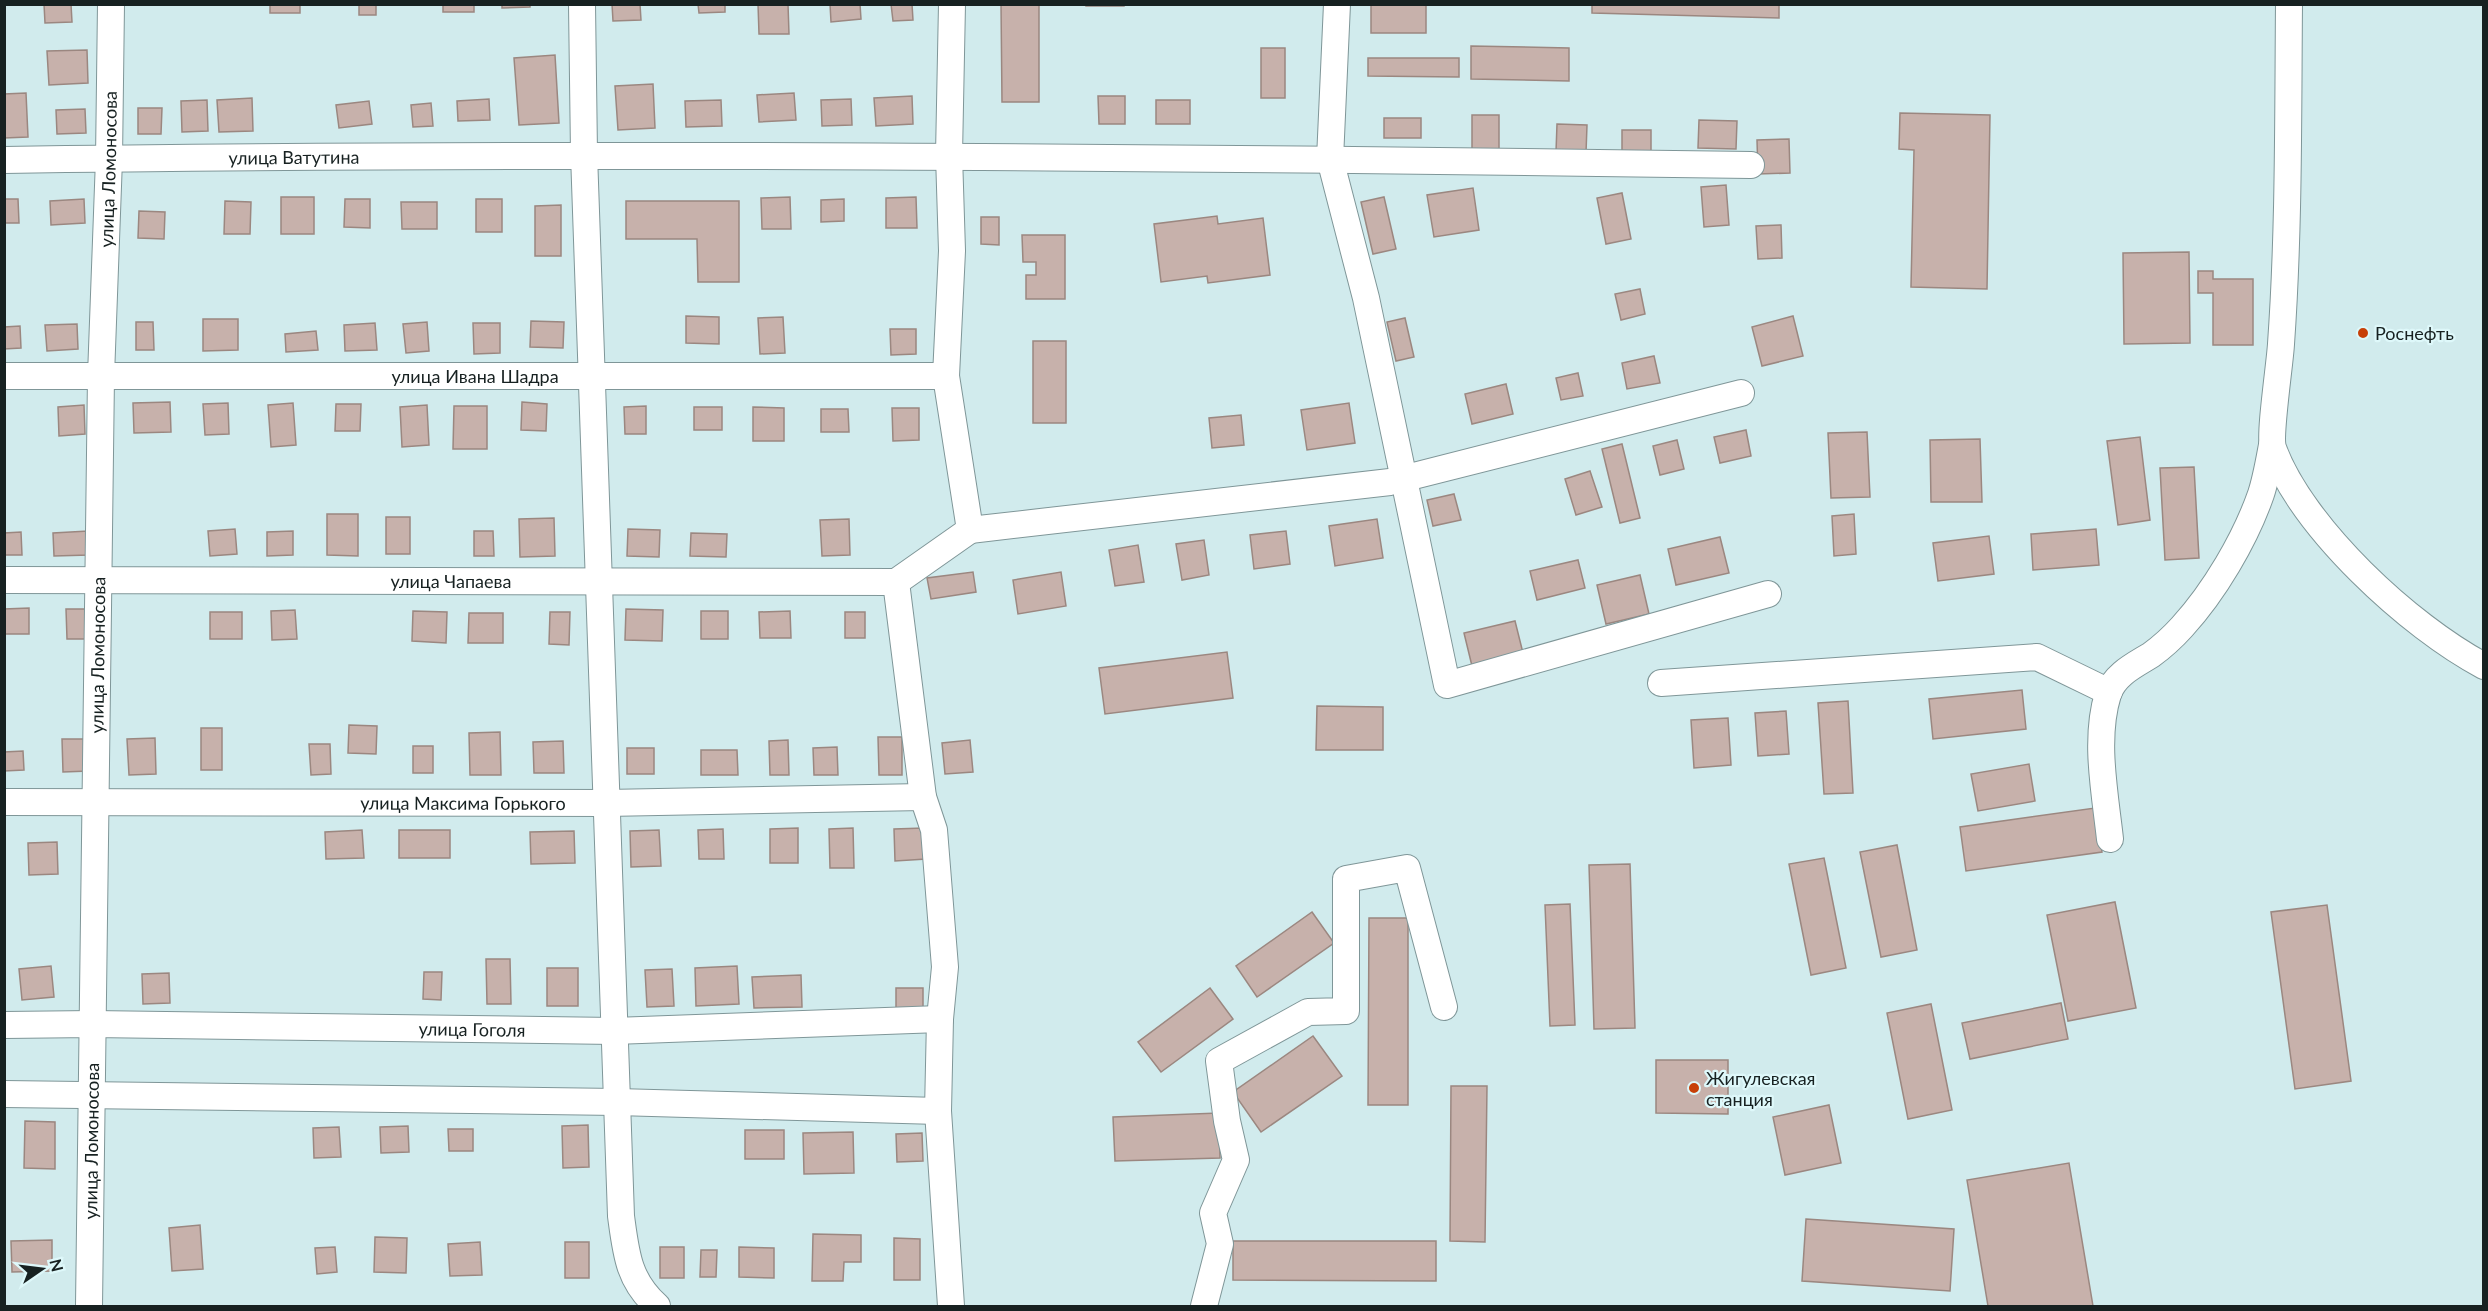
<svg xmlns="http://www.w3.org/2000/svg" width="2488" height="1311" font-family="Lato,sans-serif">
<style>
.building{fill:#c7b1ab;stroke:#9b8780;stroke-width:1.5}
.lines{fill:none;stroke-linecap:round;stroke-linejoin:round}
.minor-casing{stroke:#7f9698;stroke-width:28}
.minor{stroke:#fff;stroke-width:26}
.poi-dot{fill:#c74008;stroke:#def8fa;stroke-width:2}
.labels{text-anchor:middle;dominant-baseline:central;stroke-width:4.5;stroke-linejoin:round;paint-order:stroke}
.street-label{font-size:18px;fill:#172121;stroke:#def8fa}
.poi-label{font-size:18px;fill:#172121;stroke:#def8fa;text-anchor:start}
</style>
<rect width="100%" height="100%" fill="#d1ebed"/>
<g class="building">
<path d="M44,4h27l1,18 -27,1z"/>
<rect x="270" y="4" width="30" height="9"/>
<rect x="359" y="4" width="17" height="11"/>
<rect x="443" y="4" width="31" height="8"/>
<path d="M502,4h28v3l-28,1z"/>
<path d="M612,4h28l1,16 -28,1z"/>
<path d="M698,4h27v8l-26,1z"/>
<path d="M758,4h30l1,30h-30z"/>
<path d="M830,4h30l1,15 -30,3z"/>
<path d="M891,4h21l1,16 -20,1z"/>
<path d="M1001,4h38v98h-37z"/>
<rect x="1086" y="4" width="38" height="2"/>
<rect x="1371" y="4" width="55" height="29"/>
<path d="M1592,4h187v14l-187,-5z"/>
<path d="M1471,46l98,2v33l-98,-2z"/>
<rect x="1261" y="48" width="24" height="50"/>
<path d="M87,50l1,33 -39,2 -2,-34z"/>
<path d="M555,55l4,68 -40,2 -5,-67z"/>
<path d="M1368,58h91v19l-91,-1z"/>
<path d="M653,84l2,44 -37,2 -3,-44z"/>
<path d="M26,93l2,44 -24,1v-44z"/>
<path d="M794,93l2,27 -37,2 -2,-27z"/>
<path d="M912,96l1,28 -37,2 -2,-28z"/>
<path d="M1098,96h27v28h-26z"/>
<path d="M252,98l1,33 -34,1 -2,-32z"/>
<path d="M489,99l1,21 -32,1 -1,-20z"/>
<path d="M851,99l1,26 -30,1 -1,-26z"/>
<path d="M207,100l1,31 -26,1 -1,-31z"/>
<path d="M721,100l1,26 -36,1 -1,-26z"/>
<rect x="1156" y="100" width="34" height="24"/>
<path d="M369,101l3,23 -33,4 -3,-23z"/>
<path d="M431,103l2,23 -20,1 -2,-22z"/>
<path d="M138,108h24l-1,26h-23z"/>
<path d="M85,109l1,24 -29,1 -1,-24z"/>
<path d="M1900,113l90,2 -3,174 -76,-2 3,-137 -15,-1z"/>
<rect x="1472" y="115" width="27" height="39"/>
<rect x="1384" y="118" width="37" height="20"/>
<path d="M1699,120l38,1 -1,28 -38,-1z"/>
<path d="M1557,124l30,1 -1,28 -30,-1z"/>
<rect x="1622" y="130" width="29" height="23"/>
<path d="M1789,139l1,34 -32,1 -1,-34z"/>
<path d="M1726,185l3,40 -25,2 -3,-40z"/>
<path d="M1473,188l6,42 -45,7 -7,-42z"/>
<path d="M1622,193l9,46 -25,5 -9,-46z"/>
<rect x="281" y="197" width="33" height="37"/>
<path d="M790,197l1,32h-29l-1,-31z"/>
<path d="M916,197l1,31h-31v-30z"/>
<path d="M1384,197l12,52 -23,5 -12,-52z"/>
<path d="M4,199h14l1,24h-15z"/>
<path d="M84,199l1,24 -34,2 -1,-24z"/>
<path d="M345,199h25v29l-26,-1z"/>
<rect x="476" y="199" width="26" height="33"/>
<path d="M844,199v22l-23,1v-22z"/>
<path d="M225,201l26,1 -1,32h-26z"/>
<path d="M626,201h113v81h-41l-1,-43h-71z"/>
<path d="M401,202h36v27h-35z"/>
<path d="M561,205v51h-26v-50z"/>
<path d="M139,211l26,1 -1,27 -26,-1z"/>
<path d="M1217,216l1,8 45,-6 7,57 -62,8 -1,-7 -46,6 -7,-58z"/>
<path d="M981,217h18v28l-18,-1z"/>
<path d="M1781,225l1,33 -24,1 -2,-33z"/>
<path d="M1022,235h43v64h-39v-24h10v-13h-13z"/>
<path d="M2189,252l1,91 -66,1 -1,-91z"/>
<path d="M2198,271h15v8h40v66h-40v-52h-15z"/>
<path d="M1640,289l5,25 -24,6 -6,-26z"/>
<path d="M686,316l33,1v27l-33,-1z"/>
<path d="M1793,316l10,40 -41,10 -10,-39z"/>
<path d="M783,317l2,36 -25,1 -2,-36z"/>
<path d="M1405,318l9,39 -18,4 -9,-39z"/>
<path d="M203,319h35v31l-35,1z"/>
<path d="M531,321l33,1 -1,26 -33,-1z"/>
<path d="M136,322h17l1,28h-18z"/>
<path d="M427,322l2,29 -23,2 -3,-29z"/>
<path d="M375,323l2,27 -32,1 -1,-26z"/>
<path d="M473,323h27v30l-26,1z"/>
<path d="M77,324l1,25 -31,2 -2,-26z"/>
<path d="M20,326l1,22 -17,1v-22z"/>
<path d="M890,329h26v25l-25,1z"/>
<path d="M316,331l2,19 -32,2 -1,-18z"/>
<rect x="1033" y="341" width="33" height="82"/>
<path d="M1654,356l6,27 -33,6 -5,-26z"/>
<path d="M1578,373l5,23 -22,4 -5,-22z"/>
<path d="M1506,384l7,30 -41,10 -7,-30z"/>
<path d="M170,402l1,30 -37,1 -1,-30z"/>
<path d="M522,402l25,2 -1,27 -25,-1z"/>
<path d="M228,403l1,31 -24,1 -2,-31z"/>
<path d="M293,403l3,42 -25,2 -3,-42z"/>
<path d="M1349,403l6,40 -48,7 -6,-40z"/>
<path d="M336,404h25l-1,27h-25z"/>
<path d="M84,405l1,29 -26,2 -1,-29z"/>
<path d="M427,405l2,40 -27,2 -2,-40z"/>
<path d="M454,406h33v43h-34z"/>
<path d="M646,406v28h-21l-1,-27z"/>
<rect x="694" y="407" width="28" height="23"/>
<path d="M753,407l31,1v33h-31z"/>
<path d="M892,408h27v32l-26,1z"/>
<path d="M821,409h27l1,23h-28z"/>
<path d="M1241,415l3,30 -32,3 -3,-30z"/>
<path d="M1746,430l5,26 -31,7 -6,-26z"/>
<path d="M1867,432l3,65 -39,1 -3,-65z"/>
<path d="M2140,437l10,83 -32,5 -11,-84z"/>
<path d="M1980,439l2,63h-51l-1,-62z"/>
<path d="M1677,440l7,29 -24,6 -7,-29z"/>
<path d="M1622,444l18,74 -20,5 -18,-74z"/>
<path d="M2194,467l5,91 -34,2 -5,-92z"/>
<path d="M1590,471l12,36 -26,8 -11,-36z"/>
<path d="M1454,494l7,26 -28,6 -6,-26z"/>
<path d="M327,514h31v42l-31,-1z"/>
<path d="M1854,514l2,40 -22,2 -2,-40z"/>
<rect x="386" y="517" width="24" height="37"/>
<path d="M554,518l1,38 -35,1 -1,-38z"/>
<path d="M849,519l1,36 -28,1 -2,-36z"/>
<path d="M1377,519l6,39 -48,8 -6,-40z"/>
<path d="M235,529l2,25 -27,2 -2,-25z"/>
<path d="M628,529l32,1 -1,27 -32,-1z"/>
<path d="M2096,529l3,36 -66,5 -2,-36z"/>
<path d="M88,531l1,24 -35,1 -1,-23z"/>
<path d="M293,531v24l-26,1v-24z"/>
<path d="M474,531h19l1,25h-20z"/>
<path d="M1286,531l4,33 -36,5 -4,-34z"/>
<path d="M21,532l1,23h-18v-22z"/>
<path d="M691,533l36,1 -1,23 -36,-1z"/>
<path d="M1989,536l5,38 -56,7 -5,-38z"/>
<path d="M1720,537l9,36 -53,12 -8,-36z"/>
<path d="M1204,540l5,35 -27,5 -6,-36z"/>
<path d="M1138,545l6,37 -29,4 -6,-36z"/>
<path d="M1578,560l7,28 -48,12 -7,-29z"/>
<path d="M973,572l3,20 -45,7 -4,-21z"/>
<path d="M1061,572l5,34 -48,8 -5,-34z"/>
<path d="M1640,575l9,39 -43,10 -9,-39z"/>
<path d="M29,608v26h-25v-25z"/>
<path d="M66,609h23l1,30h-23z"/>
<path d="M626,609l37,1 -1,31 -37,-1z"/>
<path d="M295,610l2,29 -25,1 -1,-29z"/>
<path d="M413,611l34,1 -1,31 -34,-2z"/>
<rect x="701" y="611" width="27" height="28"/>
<path d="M790,611l1,27h-31l-1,-26z"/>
<rect x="210" y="612" width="32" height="27"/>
<path d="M550,612h20l-1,33 -20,-1z"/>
<rect x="845" y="612" width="20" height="26"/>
<path d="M469,613h34v30h-35z"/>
<path d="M1515,621l8,32 -51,13 -8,-33z"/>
<path d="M1227,652l6,46 -128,16 -6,-46z"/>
<path d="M2022,690l4,39 -93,10 -4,-40z"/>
<path d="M1848,701l5,92 -29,1 -6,-91z"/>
<path d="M1317,706l66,1v43h-67z"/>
<path d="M1786,711l3,43 -31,2 -3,-43z"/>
<path d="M1728,718l3,47 -37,3 -3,-48z"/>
<path d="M349,725l28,1 -1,28 -28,-1z"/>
<rect x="201" y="728" width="21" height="42"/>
<path d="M500,732l1,43h-31l-1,-42z"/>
<path d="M878,737h24v38h-23z"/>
<path d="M155,738l1,36 -27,1 -2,-36z"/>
<path d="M62,739h26l1,32 -26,1z"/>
<path d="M788,740l1,35h-19l-1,-34z"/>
<path d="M970,740l3,32 -28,2 -3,-31z"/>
<path d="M563,741l1,32h-30l-1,-31z"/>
<path d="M309,744h21l1,30 -20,1z"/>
<rect x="413" y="746" width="20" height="27"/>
<path d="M837,747l1,28h-24l-1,-27z"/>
<rect x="627" y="748" width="27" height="26"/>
<path d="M701,750h36l1,25h-37z"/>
<path d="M23,751l1,19 -20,1v-19z"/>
<path d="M2029,764l6,37 -57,10 -7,-37z"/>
<path d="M2095,808l7,44 -136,19 -6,-44z"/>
<path d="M798,828v35h-28v-34z"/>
<path d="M853,828l1,40h-24l-1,-39z"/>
<path d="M924,828l2,31 -31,2 -1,-32z"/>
<path d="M723,829l1,30h-25l-1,-29z"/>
<path d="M362,830l2,28 -38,1 -1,-27z"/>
<rect x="399" y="830" width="51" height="28"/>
<path d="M659,830l2,36 -30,1 -1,-36z"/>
<path d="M574,831l1,32 -44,1 -1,-32z"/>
<path d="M57,842l1,32 -29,1 -1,-32z"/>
<path d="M1897,845l20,105 -36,7 -21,-105z"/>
<path d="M1824,858l22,110 -35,7 -22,-111z"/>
<path d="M1630,864l5,164 -41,1 -5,-164z"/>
<path d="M2115,902l21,106 -68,13 -21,-106z"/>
<path d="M1570,904l5,121 -25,1 -5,-121z"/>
<path d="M2327,905l24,176 -56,8 -24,-177z"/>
<path d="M1312,912l22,31 -77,54 -21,-31z"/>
<path d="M1369,918h39v187h-40z"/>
<path d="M486,959h24l1,45h-24z"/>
<path d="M51,966l3,31 -32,3 -3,-31z"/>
<path d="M737,966l2,38 -43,2 -1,-38z"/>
<rect x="547" y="968" width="31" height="38"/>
<path d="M672,969l2,37 -27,1 -2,-37z"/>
<path d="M424,972h18l-1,28 -18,-1z"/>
<path d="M169,973l1,30 -27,1 -1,-30z"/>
<path d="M801,975l1,32 -48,1 -2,-31z"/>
<rect x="896" y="988" width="27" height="23"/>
<path d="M1210,988l23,31 -72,53 -23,-30z"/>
<path d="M2061,1003l7,36 -98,20 -8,-36z"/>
<path d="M1931,1004l21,106 -44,9 -21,-106z"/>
<path d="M1313,1036l29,40 -81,56 -28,-40z"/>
<path d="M1656,1060h72v54l-72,-1z"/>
<path d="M1451,1086h36l-2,156 -35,-1z"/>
<path d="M1829,1105l12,58 -56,12 -12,-58z"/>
<path d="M1219,1113l1,45 -105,3 -2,-44z"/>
<path d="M25,1121l30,1v47l-31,-1z"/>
<path d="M588,1125l1,42 -26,1 -1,-42z"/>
<path d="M408,1126l1,26 -28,1 -1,-26z"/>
<path d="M339,1127l2,30 -27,1 -1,-30z"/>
<path d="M448,1129h25v22h-24z"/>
<rect x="745" y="1130" width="39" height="29"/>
<path d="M853,1132l1,41 -50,1 -1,-41z"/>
<path d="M922,1133l1,28 -26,1 -1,-28z"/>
<path d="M2069,1163l24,143h-105l-21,-126z"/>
<path d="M1806,1219l148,10 -4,62 -148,-10z"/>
<path d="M200,1225l3,44 -31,2 -3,-43z"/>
<path d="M813,1234l48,1v27h-17l-1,19h-31z"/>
<path d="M375,1237l32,1 -1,35 -32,-1z"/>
<path d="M894,1238l26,1v41h-26z"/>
<path d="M52,1240v31l-40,1 -1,-31z"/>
<path d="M1233,1241h203v40l-203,-1z"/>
<path d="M480,1242l2,33 -32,1 -2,-32z"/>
<rect x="565" y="1242" width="24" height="36"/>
<path d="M335,1247l2,25 -20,2 -2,-26z"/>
<rect x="660" y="1247" width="24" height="31"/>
<path d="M739,1247l35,1v30l-35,-1z"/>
<path d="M701,1250h16l-1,27h-16z"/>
</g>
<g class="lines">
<defs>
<g id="minor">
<path d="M582,4l2,150 37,1062c5,37 7,64 36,90"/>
<path d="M1337,4l-7,155 36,139 81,387 321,-91"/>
<path d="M2289,4c-1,114 0,227 -8,340 -1,19 -12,91 -8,104 29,80 137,179 211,218"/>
<path id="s1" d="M4,160c583,-8 1165,-3 1747,5"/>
<path id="s2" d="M4,376h942"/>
<path d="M970,530l420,-48 351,-89"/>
<path id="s3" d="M4,580l892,2"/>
<path d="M896,582l27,215 11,33 11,137 -5,52 -2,92 13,195"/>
<path d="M896,582l74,-52 -24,-154 6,-125 -3,-96 3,-151"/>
<path d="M1661,683l376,-26 72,35"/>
<path id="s4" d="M4,802l602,1 317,-6"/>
<path d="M2110,839c-5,-46 -16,-100 -2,-145 7,-20 27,-29 43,-39 11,-8 22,-18 31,-28 32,-35 63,-87 79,-133 5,-15 8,-33 11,-49"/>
<path id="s5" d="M4,1025l89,-1 521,7 326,-12"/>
<path d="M4,1094l613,8 321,9"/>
<path id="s6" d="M89,1306l12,-930 8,-217 2,-155"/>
<path d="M1204,1306l16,-62 -7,-31 23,-53 -9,-39 -8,-60 89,-49 38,-1v-132l61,-11 37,139"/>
</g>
</defs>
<use href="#minor" class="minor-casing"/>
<use href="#minor" class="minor"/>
</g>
<g class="poi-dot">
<circle cx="2363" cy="333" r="6"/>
<circle cx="1694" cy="1088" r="6"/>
</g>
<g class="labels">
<g class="street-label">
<text stroke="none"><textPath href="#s1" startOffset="290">улица Ватутина</textPath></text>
<text stroke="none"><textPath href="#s6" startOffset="1137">улица Ломоносова</textPath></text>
<text stroke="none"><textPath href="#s2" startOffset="471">улица Ивана Шадра</textPath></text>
<text stroke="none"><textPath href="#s3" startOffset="447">улица Чапаева</textPath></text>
<text stroke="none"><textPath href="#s6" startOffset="651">улица Ломоносова</textPath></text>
<text stroke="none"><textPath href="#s4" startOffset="459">улица Максима Горького</textPath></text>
<text stroke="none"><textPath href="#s5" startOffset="468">улица Гоголя</textPath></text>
<text stroke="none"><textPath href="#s6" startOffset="165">улица Ломоносова</textPath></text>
</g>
<g class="poi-label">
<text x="2375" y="333">Роснефть</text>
<text x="1706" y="1078">Жигулевская<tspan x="1706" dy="21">станция</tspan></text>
</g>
</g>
<rect width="2488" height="1311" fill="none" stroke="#172121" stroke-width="12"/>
<g transform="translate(42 1269) rotate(76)" stroke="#def8fa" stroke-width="4.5" paint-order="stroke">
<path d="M0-4.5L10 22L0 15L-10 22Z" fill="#172121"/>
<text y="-9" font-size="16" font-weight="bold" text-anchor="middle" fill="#172121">N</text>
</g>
</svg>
